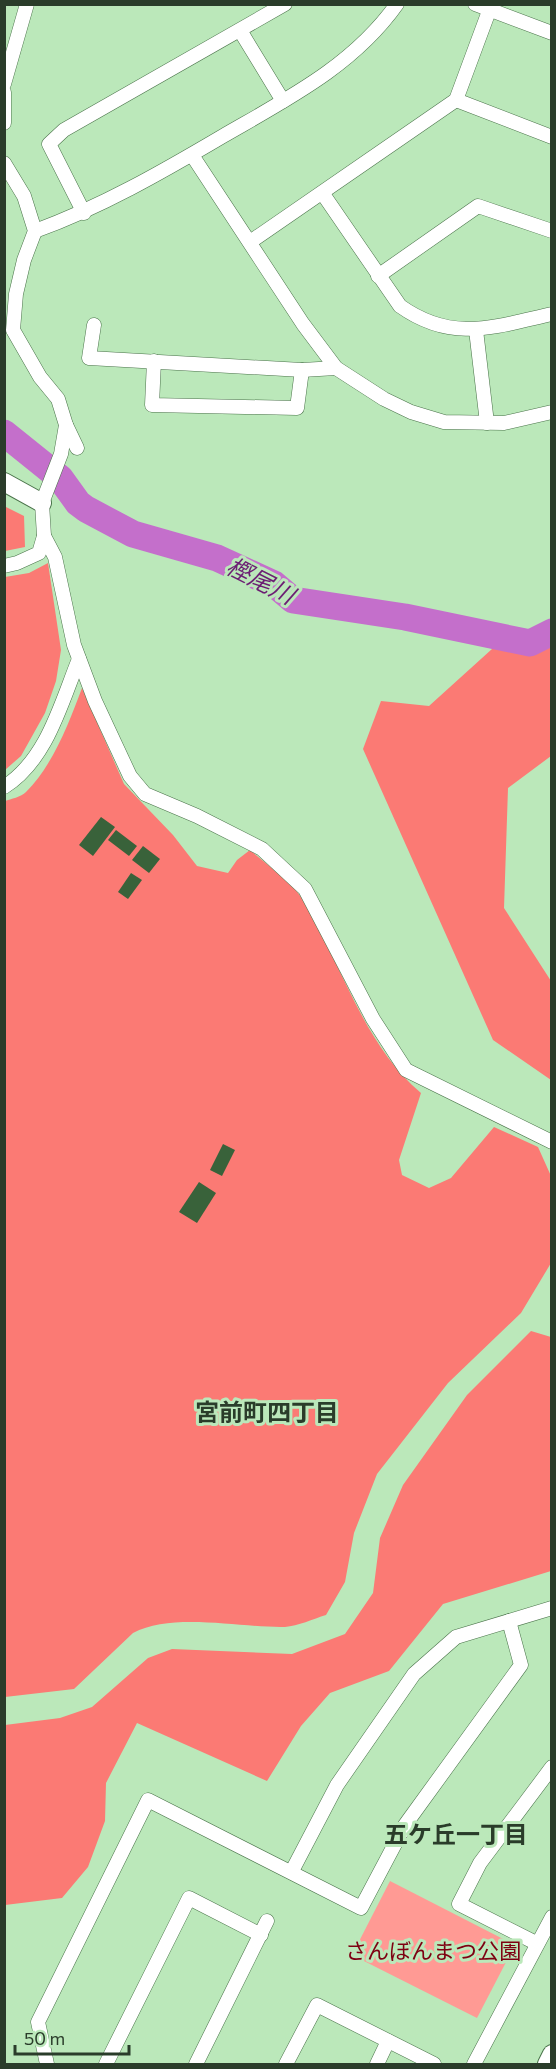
<svg xmlns="http://www.w3.org/2000/svg" width="556" height="2069" font-family="Commissioner,'Noto Sans JP',sans-serif">
<style>
.green{fill:#ff9a94}
.forest{fill:#fb7a74}
.lines{fill:none;stroke-linecap:round;stroke-linejoin:round}
.river{stroke:#c46fcb;stroke-width:27}
.building{fill:#39623a}
.minor-casing{stroke:#4a734a;stroke-width:15}
.tertiary-casing{stroke:#4a734a;stroke-width:20}
.minor{stroke:#fff;stroke-width:14}
.tertiary{stroke:#fff;stroke-width:18}
.labels{text-anchor:middle;dominant-baseline:central;stroke-width:6;stroke-linejoin:round;paint-order:stroke}
.park-label{font-size:22px;fill:#7e0012;stroke:#bbe8ba}
.water-label{font-size:24px;font-style:italic;fill:#6c1e73;stroke:#bbe8ba}
.neighbourhood-label{font-size:24px;font-weight:bold;fill:#2a3c2a;stroke:#bbe8ba}
</style>
<rect width="100%" height="100%" fill="#bbe8ba"/>
<path class="green" d="M390,1881l125,64 -38,73 -125,-63z"/>
<g class="forest">
<path d="M4,506l20,10 1,31 -20,4z"/>
<path d="M48,563l13,87 -5,31 -11,32 -24,43 -16,14v-193l24,-4z"/>
<path d="M551,648v108l-43,32 -4,120 47,73v99l-58,-40 -130,-291 18,-48 48,5 63,-57z"/>
<path d="M82,688l42,96 49,51 24,31 31,7 9,-13 13,-10c16,14 40,30 51,47 41,65 60,145 120,196l-22,67 3,15 27,13 22,-10 43,-51 44,20 13,29v87l-30,50 -73,70 -71,91 -23,59 -9,49 -19,33c-13,4 -28,11 -41,12 -45,1 -112,-15 -152,6l-59,56 -69,8v-896c6,-2 16,-4 21,-9 27,-27 43,-69 56,-104z"/>
<path d="M531,1331l20,6v234l-108,33 -54,67 -59,22 -29,33 -34,55 -130,-58 -31,60 -1,38 -17,46 -26,31 -57,7v-180l55,-7 32,-11 56,-49 24,-9 120,5 53,-20 28,-41 7,-55 23,-53 64,-90z"/>
</g>
<g class="lines">
<path class="river" d="M4,433l56,45 18,25 8,6 47,25 84,24 57,26 19,16 112,17 125,26 22,-11"/>
</g>
<g class="building">
<path d="M101,817l14,10 -22,29 -14,-11z"/>
<path d="M116,830l21,16 -8,10 -21,-16z"/>
<path d="M143,846l17,13 -11,14 -17,-13z"/>
<path d="M131,873l11,7 -14,19 -10,-7z"/>
<path d="M223,1144l12,6 -13,26 -12,-6z"/>
<path d="M199,1182l17,11 -19,30 -18,-11z"/>
</g>
<g class="lines">
<defs>
<g id="minor">
<path d="M475,4l77,29"/>
<path d="M241,32l42,69"/>
<path d="M4,84l23,-80"/>
<path d="M4,92v31"/>
<path d="M456,100l96,37"/>
<path d="M192,155l111,169 33,44 48,31 27,13 33,10 60,1 48,-11"/>
<path d="M4,163l20,33 11,35 -11,29 -8,34 -3,36 27,47 18,22 8,26 -5,29 -19,49 2,33 -5,17 -22,10 -13,3"/>
<path d="M323,194l77,112c52,37 94,21 152,8"/>
<path d="M84,213l-35,-69 15,-14 221,-126"/>
<path d="M35,231c66,-24 127,-59 188,-95 64,-37 130,-70 174,-132"/>
<path d="M250,242l206,-142 33,-89"/>
<path d="M378,276l100,-70 74,25"/>
<path d="M94,325l-5,33 213,12 34,-2"/>
<path d="M476,330l11,93"/>
<path d="M154,361l-2,44 145,3 5,-38"/>
<path d="M66,425l11,23"/>
<path d="M44,536l11,21 19,88 21,56 35,75 15,18 52,22 65,33 43,40 68,130 33,51 146,72"/>
<path d="M4,787c43,-27 57,-84 75,-128"/>
<path d="M292,1871l45,-86 77,-111 42,-37 96,-29"/>
<path d="M536,1943l-77,-39 21,-41 72,-96"/>
<path d="M47,2064l-9,-42 110,-222 213,108 44,-83 116,-160 -12,-44"/>
<path d="M106,2064l83,-166 72,37"/>
<path d="M196,2064l71,-143"/>
<path d="M286,2064l31,-59 117,59"/>
<path d="M377,2064l11,-23"/>
<path d="M474,2064l78,-147"/>
</g>
<g id="tertiary">
<path d="M4,482l38,21"/>
<path d="M547,2064l5,-10"/>
</g>
</defs>
<use href="#minor" class="minor-casing"/>
<use href="#tertiary" class="tertiary-casing"/>
<use href="#minor" class="minor"/>
<use href="#tertiary" class="tertiary"/>
</g>
<g class="labels">
<g class="park-label">
<text x="433" y="1950">さんぼんまつ公園</text>
</g>
<g class="water-label">
<text transform="translate(261 580) rotate(27)">樫尾川</text>
</g>
<g class="neighbourhood-label">
<text x="267" y="1411">宮前町四丁目</text>
<text x="456" y="1833">五ケ丘一丁目</text>
</g>
</g>
<rect width="556" height="2069" fill="none" stroke="#2a3c2a" stroke-width="12"/>
<path d="M15 2045v9h114v-9" fill="none" stroke="#2a3c2a" stroke-width="3"/>
<text x="24" y="2045" font-size="18" fill="#2a3c2a" stroke="#bbe8ba" stroke-width="4.5" paint-order="stroke">50 m</text>
</svg>
